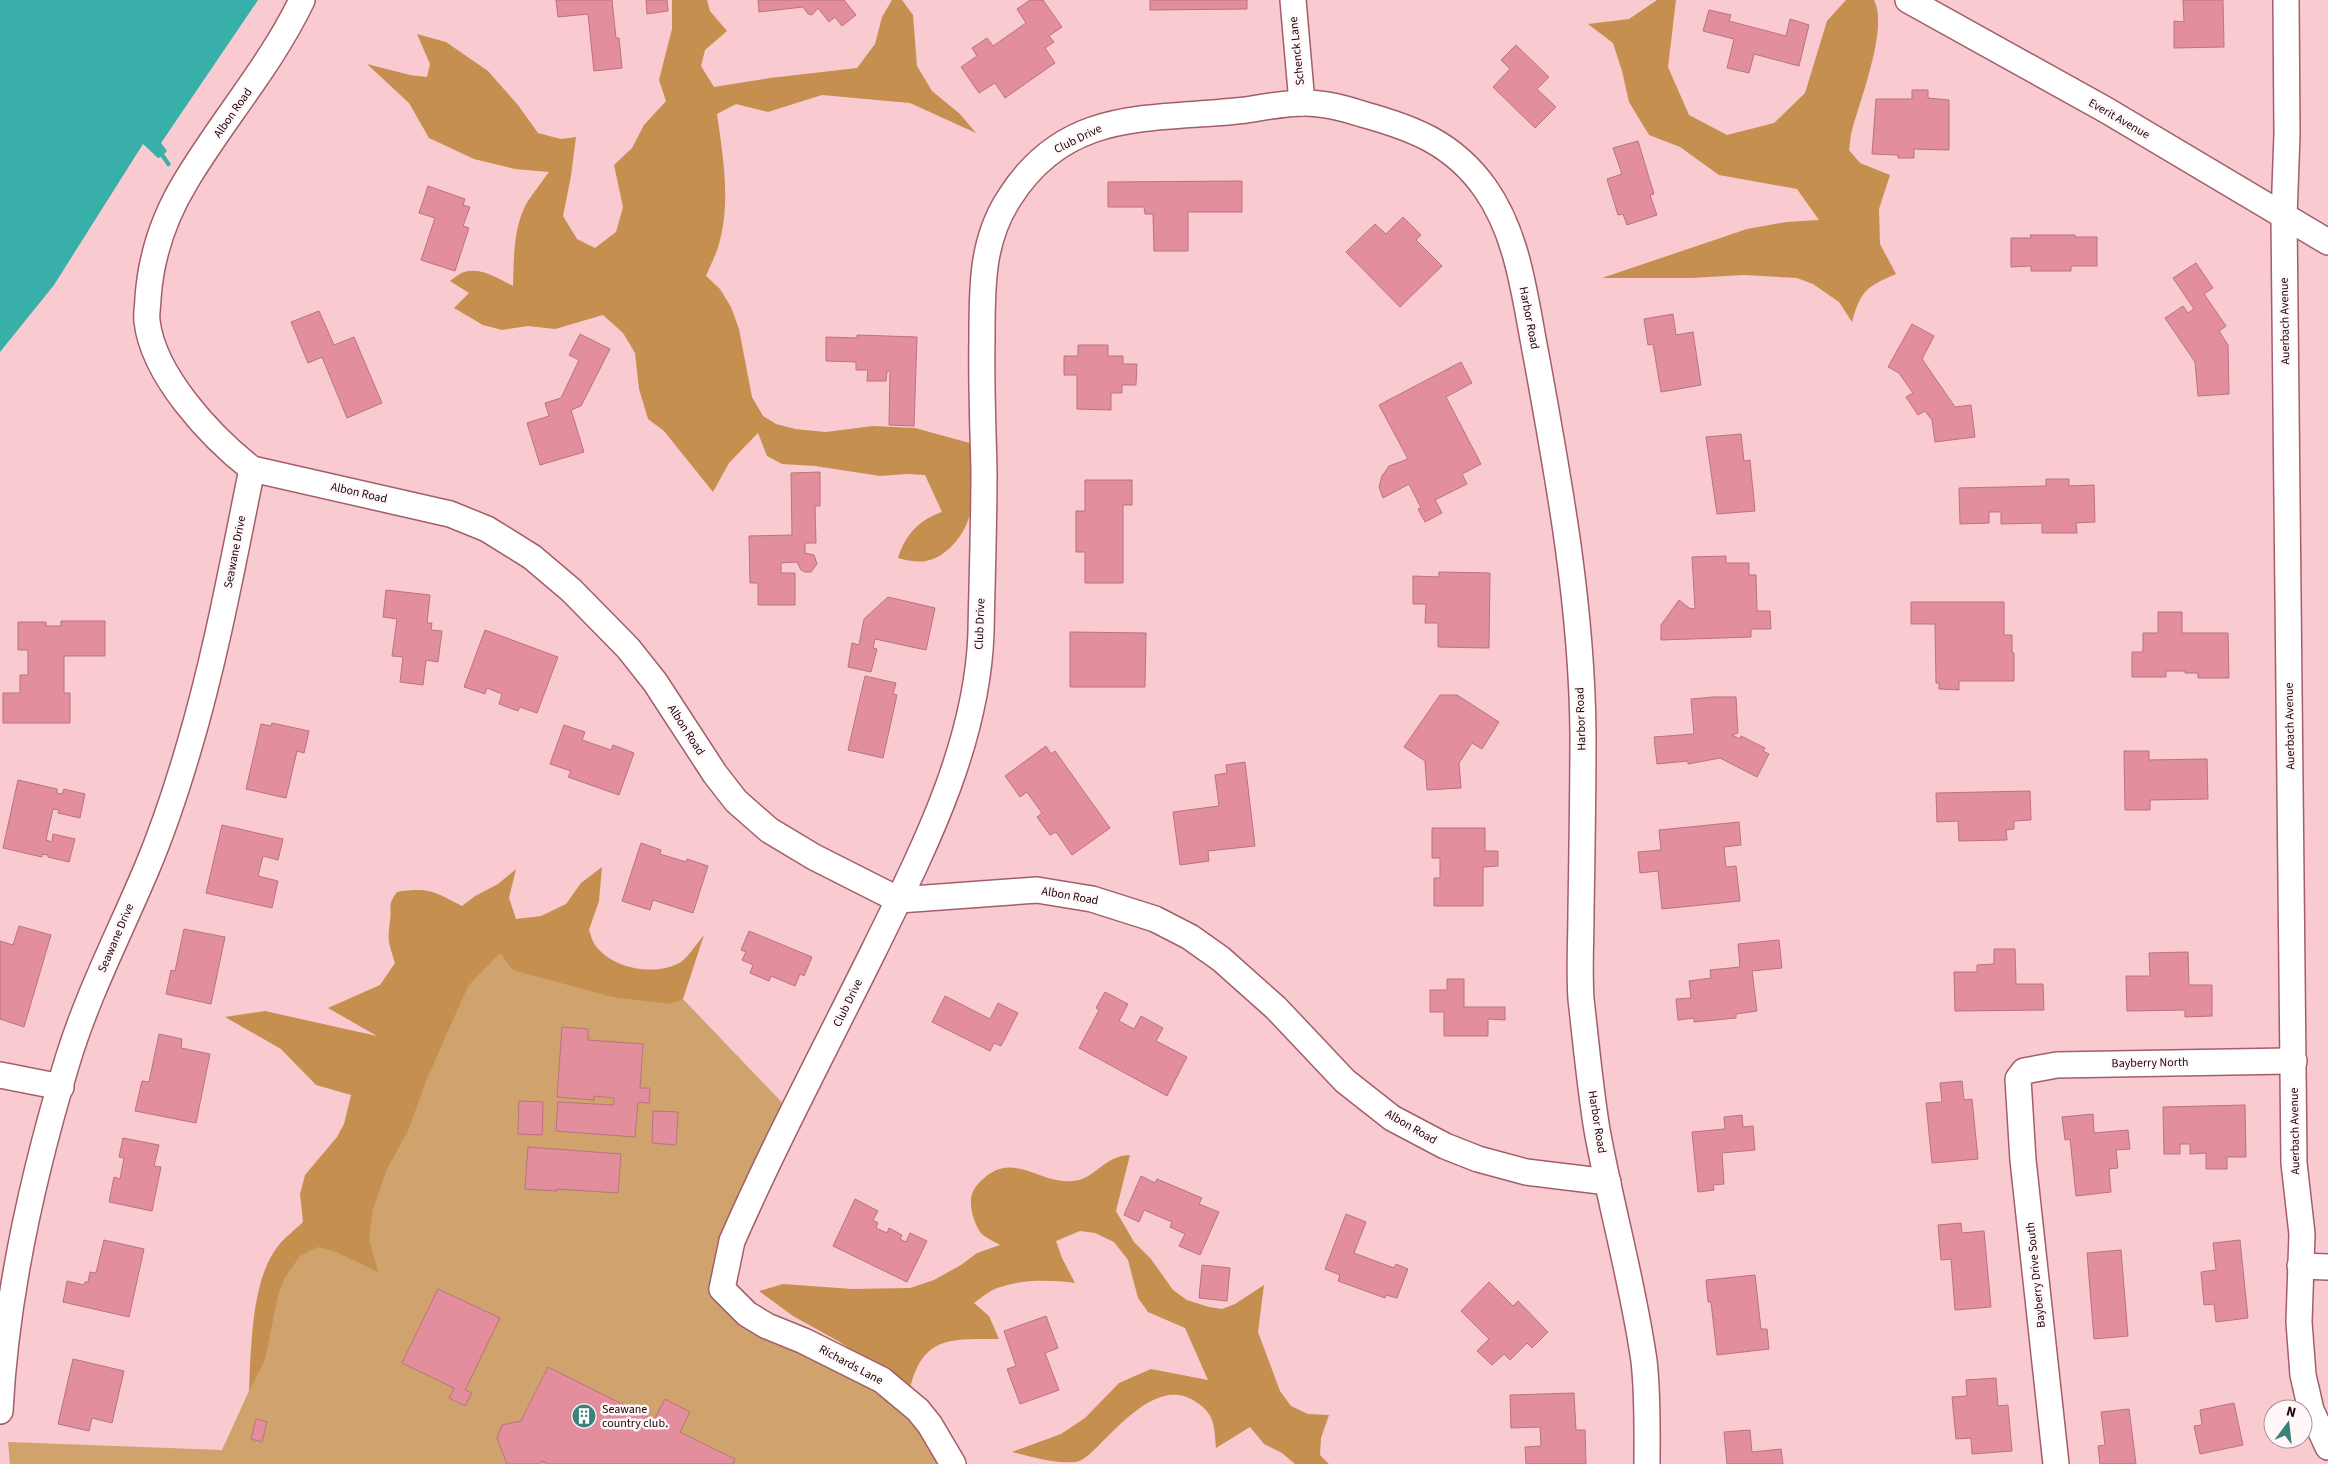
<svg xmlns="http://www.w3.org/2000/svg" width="2328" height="1464" font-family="'Source Sans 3',sans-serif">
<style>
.green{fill:#d0a26d}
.forest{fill:#c58f4f}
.water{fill:#38afa8}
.building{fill:#e38e9c;stroke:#b9737f}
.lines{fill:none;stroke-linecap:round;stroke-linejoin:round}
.street-casing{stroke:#a25f6a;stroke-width:28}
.street{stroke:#fff;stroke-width:25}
.labels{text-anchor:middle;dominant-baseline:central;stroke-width:5;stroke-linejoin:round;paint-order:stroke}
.street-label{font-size:12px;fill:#1c0409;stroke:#fff7f8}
.poi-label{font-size:12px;fill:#1c0409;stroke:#fff7f8;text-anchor:start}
</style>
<rect width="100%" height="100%" fill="#f9cad0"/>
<path class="green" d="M483,923l200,76 110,115 -73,163 16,25 183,99 37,63h-946l-2,-22 214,8 27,-59 32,-130z"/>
<g class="forest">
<path d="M672,0h35l3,11 17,20 -22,19 -4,16 13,21 56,-9 87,-10 18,-24 7,-27 10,-17h10l11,15 4,51 15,25 28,23 16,19 -66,-30 -88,-8 -54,17 -32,-8 -19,10c6,43 14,87 2,130 -3,11 -9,22 -13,32l14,13 11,18 8,22 13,68 11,19 13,8 19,5 31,3 47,-6 42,2 62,17c-3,38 2,81 -32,107 -15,12 -29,11 -47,6 7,-23 21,-38 44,-46l-17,-37 -18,-1 -27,2 -65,-10 -33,-2 -15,-8 -9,-23 -29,30 -16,29 -49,-61 -16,-12 -9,-30 -4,-36 -12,-20 -20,-18 -48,14 -27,-3 -26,4 -19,-5 -29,-17 15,-15 -19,-12c4,-3 9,-7 14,-9 17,-5 35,7 49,14 1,-29 0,-60 15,-85 7,-10 14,-20 21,-29l-34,-3 -41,-10 -45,-21 -20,-35 -42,-39 43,11 17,2 3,-13 -13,-30 29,8 42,29 30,34 20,28 23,6 15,-2 -5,39 -8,40 14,23 18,9 21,-16 7,-25 -9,-42 18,-17 12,-23 22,-24 -7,-21 13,-51z"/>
<path d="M1657,0h19l-8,67 21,48 38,20 47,-12 31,-30 22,-72 19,-21h28c15,28 -15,102 -23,134l-2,16 11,13 30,12 -11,34 1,35 16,30c-30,13 -35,16 -44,48l-13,-20 -26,-18 -16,-6 -53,-3 -53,3h-89l145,-49 39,-7 33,-2 -22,-31 -78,-14 -39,-28 -31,-12 -20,-33 -7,-31 -9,-28 -25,-19 41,-5z"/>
<path d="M602,867l-3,34 -10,29c2,5 3,11 6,15 17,24 61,32 86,17 8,-6 16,-19 23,-27l-21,64 -13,5 -58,-7 -99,-27 -13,-17 -32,33 -42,95 -18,50 -21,38 -14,40 -4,29 9,34 -42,-20 -18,-5 -18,9 -15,21 -7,18 -13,65 -16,31c2,-42 2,-111 29,-145 7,-9 17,-16 25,-24l-3,-28 5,-19 32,-38 7,-13 7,-29 -35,-10 -35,-36 -56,-32 40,-6 112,25 -49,-28 52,-23 15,-22c-6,-20 -8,-20 -5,-42 2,-14 -3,-16 7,-29 33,-5 37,0 65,14l13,-10 23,-12 18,-15 -7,29 7,21 25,-3 25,-12 15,-21z"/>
<path d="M1130,1155l-14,56 18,31 17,17 22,31 14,10 22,7 13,2 13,-5 29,-19 -6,47 22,59 11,15 17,8 21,1 -8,23 -1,17 9,9h-34l-13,-11 -18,-9 -14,-17 -34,21c-2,-23 -1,-35 -23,-48 -34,-20 -70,22 -93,44 -6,6 -15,16 -24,18 -21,2 -44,-5 -64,-10l49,-18 24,-16 34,-35 32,-14 57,11 -23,-52 -37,-16 -10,-14 -10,-38 -14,-18 -19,-9 -15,-2 -24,10 6,17 13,25c-25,-3 -54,-4 -78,5 -8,3 -16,10 -23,15l15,13 10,23c-47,0 -76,-4 -89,49l-72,-47 -45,-25 -34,-25 24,-7 69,5 58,-1 24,-8 27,-15 16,-12 23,-8c-5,-3 -12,-6 -17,-10 -6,-5 -12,-22 -12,-31 -1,-10 4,-18 11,-24 31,-30 56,4 90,1 24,-1 30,-25 58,-26z"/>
</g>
<path class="water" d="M0,0h258l-97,143 6,8 -3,3 7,10 -3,3 -7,-10 -3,1 -15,-14 -89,141 -54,67z"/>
<g class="building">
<path d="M556,0h56l4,38h3l3,30 -28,3 -6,-57 -30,3z"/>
<path d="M646,0h21l1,11 -21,3z"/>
<path d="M758,0h86l12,15 -14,11 -7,-9 -6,5 -11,-14 -6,7 -4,-1 -5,-7 -44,5z"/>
<path d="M1030,0h13l19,27 -13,9 5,6 -9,6 10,15 -50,35 -10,-15 -16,10 -18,-26 16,-11 -5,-8 15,-10 6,8 33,-23 -9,-14z"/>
<path d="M1150,0h97v9l-97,1z"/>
<path d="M2183,0h40l1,47 -50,1v-27l10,1z"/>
<path d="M1709,10l22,5 -2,6 57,15 4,-17 19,6 -10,41 -45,-12 -5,19 -22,-5 7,-29 -31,-8z"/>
<path d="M1516,45l33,32 -12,12 19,18 -21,21 -42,-41 17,-18 -9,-9z"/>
<path d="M1912,90h16v8l21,2v50l-35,-1v9h-16v-3l-26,-1 4,-55h36z"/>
<path d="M1638,141l16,53 -4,1 7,20 -30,10 -4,-11 -5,1 -11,-36 15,-5 -9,-26z"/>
<path d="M1242,181v31h-54v39h-34l-1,-37h-8l-1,-7h-36v-25z"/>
<path d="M428,186l37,13 -2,6 7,2 -7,19 6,2 -14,43 -34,-11 14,-42 -16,-5z"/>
<path d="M1403,217l18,18 -5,5 26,26 -42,41 -54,-55 29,-28 11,10z"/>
<path d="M2030,235h45v2h22v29h-26v5h-40v-5l-20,1v-29h20z"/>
<path d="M2196,263l17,25 -9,6 22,32 -7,5 9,14 1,49 -31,2 -3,-34 -30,-44 18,-12 5,7 6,-4 -21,-31z"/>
<path d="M319,311l15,34 20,-8 28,66 -35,15 -25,-61 -14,6 -17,-41z"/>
<path d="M1673,314l3,21 17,-3 8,53 -40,7 -8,-48 -5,1 -4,-26z"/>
<path d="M1912,324l22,12 -12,23 33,48 16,-2 4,32 -40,5 -3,-22 -7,-9 -7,4 -12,-18 7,-4 -14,-20 -11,-6z"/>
<path d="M580,334l30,15 -29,57 -10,4 13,42 -44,13 -13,-42 22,-7 -4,-13 16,-5 18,-38 -10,-5z"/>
<path d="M857,335l60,2 -3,89 -25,-1 1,-54h-3l-1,10h-19l1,-11h-12v-8l-30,-1v-24l31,1z"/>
<path d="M1078,345h30v11h15v8h14l-1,21h-14v8h-11v17l-34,-1v-34h-13v-19h14z"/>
<path d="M1461,362l11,21 -26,14 35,67 -19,10 5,10 -32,16 7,13 -17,9 -7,-13 3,-1 -12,-24 -26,14 -4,-11 3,-11 7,-10 19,-7 -29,-54z"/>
<path d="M1741,434l3,27 6,-1 5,51 -38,3 -11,-77z"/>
<path d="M820,472v34h-5l1,37h-11v10l9,2 3,9 -6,8h-6l-4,-2 -4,-8 -16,1v10h14v32h-37v-22h-8l-1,-47 43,-1 -1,-62z"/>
<path d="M2046,479h23v7l25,-1 1,37 -19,1 1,10h-35v-10l-41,1v-12h-12v11l-29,1 -1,-36 87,-2z"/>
<path d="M1085,480h47v25h-9v78h-38v-31h-9v-41h9z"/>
<path d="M1726,556v7h23v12h7l1,36h13l1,18h-20v8l-90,3v-15l18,-25 10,8 6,1 -3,-52z"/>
<path d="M1439,572l51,1 -1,75 -51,-1v-24h-13l1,-19h-13v-28l26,1z"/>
<path d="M386,590l44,5 -3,28h5l-1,7 11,1 -4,31 -12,-2 -3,25 -23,-3 3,-25 -11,-1 5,-37 -14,-2z"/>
<path d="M888,597l47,11 -9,42 -51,-11 -2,9 4,1 -6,23 -23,-5 4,-24 7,2 5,-26z"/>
<path d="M1911,602h93v33h8v18h2v28h-55v9l-20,-1v-6h-3l-1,-59h-24z"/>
<path d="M2158,612h24v21h46l1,45h-31v-5h-13v-2h-19v6h-34v-25h11v-19h15z"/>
<path d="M61,621h44v35h-41v37h6v30h-67v-30h17v-18h8v-25h-10v-28h28v4h15z"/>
<path d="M485,630l73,27 -21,56 -17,-6 -2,4 -19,-7 3,-10 -15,-6 -2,6 -21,-7z"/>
<path d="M1070,632l76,1 -1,54h-75z"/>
<path d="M865,676l31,7 -3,11 4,1 -14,63 -35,-8z"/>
<path d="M1440,695h17l42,27 -17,27 -10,-6 -13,20 2,25 -34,2 -2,-29 -21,-14z"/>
<path d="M1713,697h23l2,36 -6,2 8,4 1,-3 24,12 -2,3 6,3 -12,23 -37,-19 -32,6v-3l-31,3 -3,-27 40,-3 -3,-35z"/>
<path d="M272,723l37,8 -5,22 -7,-2 -11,47 -40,-9 15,-65 10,2z"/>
<path d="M564,725l21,7 -3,8 29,10 2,-5 21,8 -15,42 -51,-18 3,-6 -21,-7z"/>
<path d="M1046,746l5,8 4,-3 55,77 -38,27 -16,-23 -6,3 -13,-18 5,-4 -15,-21 -7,5 -15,-21z"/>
<path d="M2124,751h25v9l58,-1 1,40 -58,1v10h-25z"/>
<path d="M1245,762l10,84 -47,5 1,10 -29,4 -7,-53 46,-6 -4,-31 12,-2 -1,-8z"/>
<path d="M18,780l39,9v4l5,1 2,-5 21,5 -5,24 -22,-5 1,-3 -6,-1 -7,31 6,2 1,-8 22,5 -6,23 -21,-5v-2l-6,-1v3l-39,-9z"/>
<path d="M2030,791l1,29 -17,1v8l-8,1 1,10 -48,1 -1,-20 -21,1 -1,-29z"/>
<path d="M1739,822l2,23 -17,2 2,20 10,-1 4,35 -78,8 -4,-38 -18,2 -2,-21 23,-2 -2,-20z"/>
<path d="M222,825l61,14 -5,21 -15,-4 -5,20 20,5 -6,27 -66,-15z"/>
<path d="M1432,828h53v23h13v15l-15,1v39h-49v-28h6v-20h-8z"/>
<path d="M641,843l20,7 -1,4 26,8 1,-3 21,7 -15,47 -40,-13 -3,10 -28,-9z"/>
<path d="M19,926l32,9 -27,92 -24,-8v-78l13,4z"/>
<path d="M184,929l41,8 -14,67 -45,-10 5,-24 4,1z"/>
<path d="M749,931l63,26 -8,19 -4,-2 -5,12 -24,-10 -2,5 -19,-8 3,-8 -11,-5 4,-8 -5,-2z"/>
<path d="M1779,940l3,28 -30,3 5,40 -21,3v4l-42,4v-4l-16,2 -2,-21 15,-1 -2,-17 22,-3 -1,-8 30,-3 -2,-23z"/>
<path d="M1994,949h21l1,35h27l1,26 -89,1 -1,-39h23v-7l17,-1z"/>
<path d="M2188,952l1,33h23v31l-27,1v-7l-58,1 -1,-35h24l-1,-23z"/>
<path d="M1447,979h17v28h41v13l-17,-1v17h-44v-24h-14v-22h17z"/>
<path d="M1105,992l23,12 -9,17 15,8 7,-13 22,12 -7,13 31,16 -20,39 -88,-48 20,-38 -3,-2z"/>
<path d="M945,996l45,23 8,-16 20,10 -17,33 -7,-3 -4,8 -58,-29z"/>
<path d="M562,1027l26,2v11l55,4 -3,44h10l-1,15 -11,-1 -3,35 -79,-6 2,-29 56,3v-7l-20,-2v4l-37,-3z"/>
<path d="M159,1034l23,5 -1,9 29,6 -14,69 -61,-12 7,-30 7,1z"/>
<path d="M1962,1081l2,19 8,-1 6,60 -46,4 -6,-60 16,-1 -2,-19z"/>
<path d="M519,1101l24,1 -1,33 -24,-1z"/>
<path d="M2245,1105l1,52h-19v12h-21v-16l-16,1v-10h-10v10h-16l-1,-47z"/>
<path d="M653,1111l25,1 -2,33 -24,-2z"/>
<path d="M2093,1114l1,19 34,-3 2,19 -14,1 2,18 -9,1 2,23 -35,4 -6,-57 -5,1 -3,-23z"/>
<path d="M1742,1115l1,12 10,-1 2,24 -33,3 2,31 -11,1 1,5 -16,2 -6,-60 33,-3 -1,-12z"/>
<path d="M123,1138l36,7 -5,21 7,1 -9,44 -43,-9 5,-25 6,2 4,-21 -5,-1z"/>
<path d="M528,1147l93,7 -3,39 -61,-4v2l-32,-2z"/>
<path d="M1141,1176l14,7 2,-4 45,19 -3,6 20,8 -19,43 -21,-9 6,-12 -15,-7 2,-5 -28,-12 -5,12 -15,-7z"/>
<path d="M855,1199l23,12 -5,9 5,3 -2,5 11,5 2,-5 13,7 -2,4 6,3 4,-9 17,8 -20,41 -74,-36z"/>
<path d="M1346,1214l20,8 -12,31 40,15 2,-4 12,5 -11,29 -11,-3 -1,3 -47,-17 2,-6 -15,-6z"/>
<path d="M1961,1223l1,10 22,-2 7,76 -36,3 -4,-51 -10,1 -3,-35z"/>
<path d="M104,1240l40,9 -15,68 -66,-15 4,-21 17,4 1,-3h3l2,-10 6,1z"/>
<path d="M2240,1240l8,78 -32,4 -2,-18 -10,1 -3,-33 15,-2 -3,-27z"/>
<path d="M2121,1250l7,86 -34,3 -7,-86z"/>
<path d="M1202,1265l28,3 -3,33 -28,-3z"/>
<path d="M1755,1275l6,54h6l2,20 -52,6 -6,-53h-3l-2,-22z"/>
<path d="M1489,1282l24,24 5,-5 30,31 -16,16 -5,-5 -17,17 -6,-6 -12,11 -15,-14 12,-12 -28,-28z"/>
<path d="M438,1289l62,29 -35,72 7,3 -7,13 -16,-8 5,-10 -52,-25z"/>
<path d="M1046,1316l12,32 -13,5 14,37 -39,14 -13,-35 9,-3 -12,-35z"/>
<path d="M73,1359l51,12 -12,52 -20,-5 -3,13 -31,-7z"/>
<path d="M548,1367l106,53 11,-21 25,13 -10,20 55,27 -2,5h-185l-5,-3 -6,3h-30l-10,-26 5,-13 19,-4z"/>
<path d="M1996,1378l2,28 10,-1 4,46 -40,3 -1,-16 -15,1 -4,-42 15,-1 -1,-16z"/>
<path d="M1574,1393l2,37h9l1,34h-60l-1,-17 16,-1 -1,-19 -29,1 -1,-33z"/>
<path d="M2234,1403l9,42 -43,9 -6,-28 8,-1 -2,-15z"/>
<path d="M2129,1409l7,55h-36l-2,-18 7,-1 -4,-33z"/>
<path d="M256,1419l11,3 -5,20 -11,-3z"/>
<path d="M1750,1430l2,22 29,-3 2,15h-56l-3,-32z"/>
</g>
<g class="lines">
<defs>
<g id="street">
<path d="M302,0c-31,65 -79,119 -116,181 -22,36 -35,75 -38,117 0,7 -2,16 -1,23 6,54 63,115 105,148l198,45 37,15 45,28 39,33 57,58 27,34 60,92 21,27 33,29 45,27 85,43 138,-10 55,9 63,20 35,18 31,22 55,49 69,73 47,37 53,28 33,13 48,13 82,10"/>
<path d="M1293,0l9,103"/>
<path d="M1908,0l198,110 222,132"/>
<path d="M2286,0l1,134 -3,83 10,946 8,71 -3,88 4,53 8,35 17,37"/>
<path d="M0,1075l61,12"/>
<path d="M2300,1266l28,1"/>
<path d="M0,1411c6,-119 33,-237 68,-352 20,-65 52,-127 79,-191 16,-38 30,-80 42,-121 27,-91 44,-185 63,-278"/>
<path d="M953,1464l-23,-39 -12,-15 -36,-30 -78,-39 -37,-15 -20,-12 -25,-25 10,-48c43,-98 94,-194 142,-291 49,-100 103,-204 107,-317 1,-54 3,-108 3,-162 -1,-44 -3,-88 -2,-132 0,-50 -1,-99 28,-142 58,-91 143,-76 236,-87 19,-3 39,-7 59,-7 20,0 38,5 57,11 51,14 91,29 123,74 34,48 40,111 51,167 23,126 46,251 47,379 0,59 -1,118 -2,177 0,29 -2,59 0,88 5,44 9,88 16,131 14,77 36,153 47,231 4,34 3,69 3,103"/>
<path d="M2056,1464l-33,-304 -5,-81 6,-8 33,-6 237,-4"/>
</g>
</defs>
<use href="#street" class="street-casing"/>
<use href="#street" class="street"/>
</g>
<defs>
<symbol id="building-disc" viewBox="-11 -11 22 22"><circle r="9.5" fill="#39817c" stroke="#fff7f8"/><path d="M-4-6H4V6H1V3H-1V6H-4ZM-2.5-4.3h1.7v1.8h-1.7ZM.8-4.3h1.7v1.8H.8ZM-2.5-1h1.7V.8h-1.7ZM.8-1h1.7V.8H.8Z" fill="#fff"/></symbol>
</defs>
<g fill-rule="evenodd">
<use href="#building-disc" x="570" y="1402" width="28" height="28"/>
</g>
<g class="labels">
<g class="street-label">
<text transform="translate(1297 51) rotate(-96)">Schenck Lane</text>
<text transform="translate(233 113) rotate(-55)">Albon Road</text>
<text transform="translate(2119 119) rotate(30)">Everit Avenue</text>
<text transform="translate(1078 139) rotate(-26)">Club Drive</text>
<text transform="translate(1529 318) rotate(79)">Harbor Road</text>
<text transform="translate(2285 321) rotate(-91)">Auerbach Avenue</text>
<text transform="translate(359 493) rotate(13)">Albon Road</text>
<text transform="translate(235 552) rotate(-79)">Seawane Drive</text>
<text transform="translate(980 624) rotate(-88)">Club Drive</text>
<text transform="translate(1581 719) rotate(-92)">Harbor Road</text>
<text transform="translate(2290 726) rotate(-91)">Auerbach Avenue</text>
<text transform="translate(686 730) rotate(57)">Albon Road</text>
<text transform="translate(1070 896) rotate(10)">Albon Road</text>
<text transform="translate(116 938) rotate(-67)">Seawane Drive</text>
<text transform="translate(848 1003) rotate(-64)">Club Drive</text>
<text transform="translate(2150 1063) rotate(-1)">Bayberry North</text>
<text transform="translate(1597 1122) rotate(81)">Harbor Road</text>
<text transform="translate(1411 1127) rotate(30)">Albon Road</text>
<text transform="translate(2295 1131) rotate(-91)">Auerbach Avenue</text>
<text transform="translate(2036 1275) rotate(-96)">Bayberry Drive South</text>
<text transform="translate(851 1365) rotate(28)">Richards Lane</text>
</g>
<g class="poi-label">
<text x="602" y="1409">Seawane<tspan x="602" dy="14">country club.</tspan></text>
</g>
</g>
<g transform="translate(2288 1424) rotate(15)"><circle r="24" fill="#fff7f8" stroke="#a49698"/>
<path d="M0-4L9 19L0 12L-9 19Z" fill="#39817c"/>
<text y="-8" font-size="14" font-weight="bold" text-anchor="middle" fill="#1c0409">N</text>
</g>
</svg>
